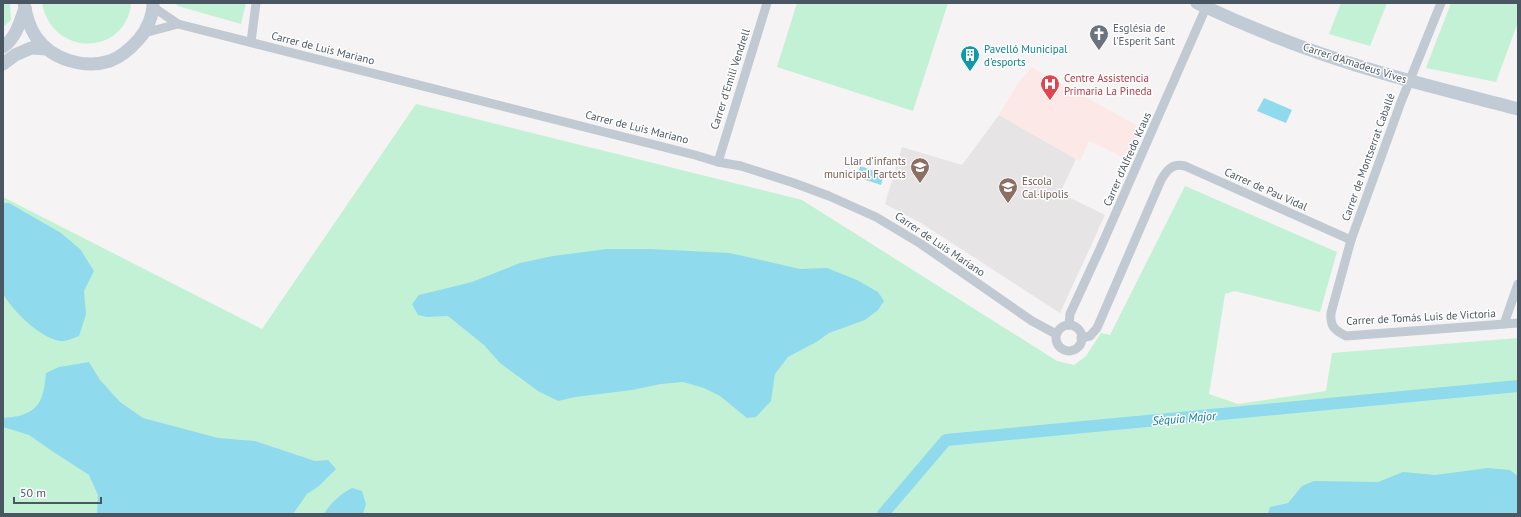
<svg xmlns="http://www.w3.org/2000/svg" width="1521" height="517" font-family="'PT Sans',sans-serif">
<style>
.education{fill:#e6e4e5}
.medical{fill:#fce8e6}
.green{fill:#c3f1d5}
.water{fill:#90daee}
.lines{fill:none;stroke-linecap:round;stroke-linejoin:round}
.canal{stroke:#90daee;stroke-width:12}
.street{stroke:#c1cad2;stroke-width:9}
.secondary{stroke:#c1cbd6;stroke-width:13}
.labels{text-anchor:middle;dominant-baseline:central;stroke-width:3;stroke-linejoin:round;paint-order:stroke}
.worship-label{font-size:11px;fill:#5b616d;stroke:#fff;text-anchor:start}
.street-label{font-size:11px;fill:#4a5661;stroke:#fff}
.culture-label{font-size:11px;fill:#0d838f;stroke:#fff;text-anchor:start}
.health-label{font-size:11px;fill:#be3a42;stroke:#fff;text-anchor:start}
.education-label{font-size:11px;fill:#785e54;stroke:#fff;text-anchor:end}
.water-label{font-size:12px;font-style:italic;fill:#0c7c9b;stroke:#fff}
</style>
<rect width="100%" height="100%" fill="#f5f3f3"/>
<path class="education" d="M999,115l77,44 -16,34 45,22 -45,98 -139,-90 -36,-19 17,-57 60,18z"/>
<path class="medical" d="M1031,67l112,62 -14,31 -40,-19 -9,20 -81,-46 16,-27z"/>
<g class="green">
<path d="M3,3h7l1,17 -8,7z"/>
<path d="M42,3h89c-5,53 -79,55 -89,0z"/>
<path d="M175,3h71l-5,21 -63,-18z"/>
<path d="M797,3h151l-35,108 -136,-44z"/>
<path d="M1341,3h46l-17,43 -41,-12z"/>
<path d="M1451,3h67v19l-22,60 -70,-14z"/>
<path d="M416,104l386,96 255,161 17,4 12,-9 15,-23 9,2 75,-149 152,66 -17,60 -85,-21 -10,3 -16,100 29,10 88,-13 6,-38 186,-15v176h-1515v-317l259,132z"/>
</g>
<g class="water">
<path d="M1264,98l28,12 -6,13 -29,-12z"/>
<path d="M860,166l24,8 -3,11 -24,-8z"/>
<path d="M3,203h6l52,30 19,16 14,22 -10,20 2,23 -7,22c-6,2 -13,6 -19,5 -20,-3 -47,-30 -57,-47z"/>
<path d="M607,249h43l80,4 70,16 27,-1 30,12 21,12 6,9 -6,9 -13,10 -36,13 -11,8 -30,16 -13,17 -4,27 -15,16 -9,1 -27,-22 -16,-8 -21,-6 -22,2 -29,6 -57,7 -17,4 -20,-10 -38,-28 -16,-18 -36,-29 -21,1 -9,-2 -6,-11 7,-9 53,-13 48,-19 33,-7z"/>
<path d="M89,362l11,18 20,22 23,16 75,20 37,3 60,20 13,-1 8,9 -17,17 -12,8 -14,20h-196l1,-19 -9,-20 -37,-24 -23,-16 -26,-8v-9c6,-1 14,-1 19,-3 21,-7 22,-23 24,-42l13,-6z"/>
<path d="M1488,468l22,2 8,6v38h-250l2,-7 18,-4 14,-17 12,-5 64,1 25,-10 32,3z"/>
<path d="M352,488l10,3 4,13 -3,10h-39c6,-11 17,-20 28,-26z"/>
</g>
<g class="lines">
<path class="canal" d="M883,514l63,-74 572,-54"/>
<g class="street">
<path d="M1441,3l-40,99 -50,138 -20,73c-1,13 3,17 15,23l172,-13"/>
<path d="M178,24l517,131 23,7 23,4 53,17 35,13 47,21 45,27 111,77 24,13"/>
<path d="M144,33l34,-9 -25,-17"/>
<path d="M251,42l5,-39"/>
<path d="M718,162l49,-159"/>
<path d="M1504,324l14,-40"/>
<path d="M1069,325l1,-11 30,-65 108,-246"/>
<circle cx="1069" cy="338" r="13"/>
<path d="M1081,338l9,-2 7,-8 64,-148c6,-10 11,-17 24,-14l166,74"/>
</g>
<g class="secondary">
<path d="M24,3c2,12 5,24 12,34 16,23 48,32 74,24 11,-4 21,-13 29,-22 8,-9 14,-23 14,-36"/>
<path d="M1197,3c59,28 122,52 185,70 45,13 91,24 136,36"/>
<path d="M3,47c13,-9 17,-25 22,-39"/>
<path d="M3,64l12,-9 16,-7 16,1"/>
</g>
</g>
<defs>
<symbol id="church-pin" viewBox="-11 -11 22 30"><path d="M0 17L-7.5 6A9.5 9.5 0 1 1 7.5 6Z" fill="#6b7280" stroke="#fff"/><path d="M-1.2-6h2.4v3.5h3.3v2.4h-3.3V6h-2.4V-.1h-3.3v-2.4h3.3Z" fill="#fff"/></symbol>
<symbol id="building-pin" viewBox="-11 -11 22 30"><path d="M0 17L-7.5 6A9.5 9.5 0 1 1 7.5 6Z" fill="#0f9aa8" stroke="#fff"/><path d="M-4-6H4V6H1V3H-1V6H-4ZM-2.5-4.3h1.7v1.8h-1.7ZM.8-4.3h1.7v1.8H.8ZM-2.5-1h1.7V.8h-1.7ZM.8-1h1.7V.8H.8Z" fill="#fff"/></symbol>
<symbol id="hospital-pin" viewBox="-11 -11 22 30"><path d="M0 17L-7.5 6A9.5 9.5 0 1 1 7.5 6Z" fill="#e0444e" stroke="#fff"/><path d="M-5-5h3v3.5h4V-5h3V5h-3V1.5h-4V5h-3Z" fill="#fff"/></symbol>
<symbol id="school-pin" viewBox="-11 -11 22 30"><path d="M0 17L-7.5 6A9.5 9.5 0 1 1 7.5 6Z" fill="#8d6e63" stroke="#fff"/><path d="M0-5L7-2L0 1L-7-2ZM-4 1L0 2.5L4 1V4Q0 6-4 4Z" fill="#fff"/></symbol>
</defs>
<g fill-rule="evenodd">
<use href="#church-pin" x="1088" y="23" width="22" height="30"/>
<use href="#building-pin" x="959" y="44" width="22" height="30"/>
<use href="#hospital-pin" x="1039" y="73" width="22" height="30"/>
<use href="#school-pin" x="909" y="156" width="22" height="30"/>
<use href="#school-pin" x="997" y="176" width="22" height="30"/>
</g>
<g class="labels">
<g class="worship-label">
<text x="1113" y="28">Església de<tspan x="1113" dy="13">l'Esperit Sant</tspan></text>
</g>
<g class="street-label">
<text transform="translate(323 48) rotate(14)">Carrer de Luis Mariano</text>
<text transform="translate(1355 63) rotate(18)">Carrer d'Amadeus Vives</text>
<text transform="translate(730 79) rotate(-72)">Carrer d'Emili Vendrell</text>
<text transform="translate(637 127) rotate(14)">Carrer de Luis Mariano</text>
<text transform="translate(1368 157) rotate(-70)">Carrer de Montserrat Caballé</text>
<text transform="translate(1127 159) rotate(-66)">Carrer d'Alfredo Kraus</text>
<text transform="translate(1266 189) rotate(24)">Carrer de Pau Vidal</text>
<text transform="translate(940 244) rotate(34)">Carrer de Luis Mariano</text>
<text transform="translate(1421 317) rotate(-3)">Carrer de Tomás Luis de Victoria</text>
</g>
<g class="culture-label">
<text x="984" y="49">Pavelló Municipal<tspan x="984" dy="13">d'esports</tspan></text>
</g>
<g class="health-label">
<text x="1064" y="78">Centre Assistencia<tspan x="1064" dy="13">Primaria La Pineda</tspan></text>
</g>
<g class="education-label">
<text x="906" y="161">Llar d'infants<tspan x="906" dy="13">municipal Fartets</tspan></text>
<text x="1022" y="181" text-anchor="start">Escola<tspan x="1022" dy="13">Cal·lípolis</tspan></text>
</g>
<g class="water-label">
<text transform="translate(1184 418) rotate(-5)">Sèquia Major</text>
</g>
</g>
<rect width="1521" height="517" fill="none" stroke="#4a5661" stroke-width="8"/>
<path d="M14 497v6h87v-6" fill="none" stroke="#4a5661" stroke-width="2"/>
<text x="20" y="497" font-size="12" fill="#4a5661" stroke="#ffffff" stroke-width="3" paint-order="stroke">50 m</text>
</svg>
